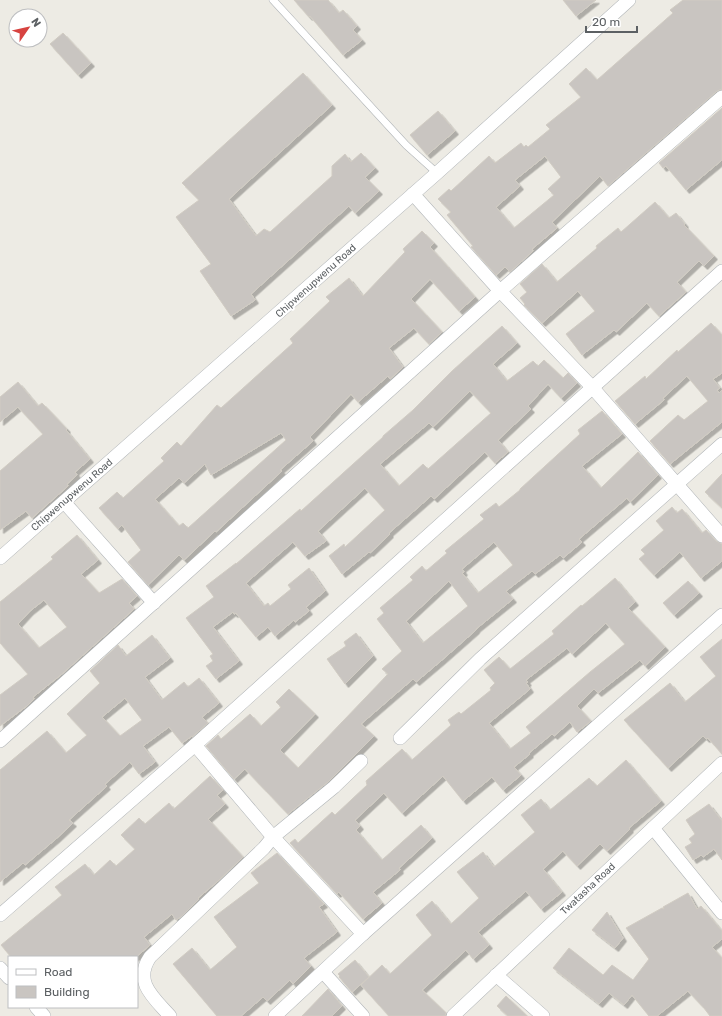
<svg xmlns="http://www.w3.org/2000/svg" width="722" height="1016" font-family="Rubik,sans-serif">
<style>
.building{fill:#c9c5c1;stroke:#d1ccc3;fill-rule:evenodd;filter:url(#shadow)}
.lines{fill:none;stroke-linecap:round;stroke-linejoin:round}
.lane-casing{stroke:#b1b5b8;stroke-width:8}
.street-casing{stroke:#b1b5b8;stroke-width:14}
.lane{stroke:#fff;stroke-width:7}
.street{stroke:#fff;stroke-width:13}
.labels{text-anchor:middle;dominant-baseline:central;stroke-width:4;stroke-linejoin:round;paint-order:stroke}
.street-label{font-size:10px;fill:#5c6063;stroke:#fff}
</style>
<defs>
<filter id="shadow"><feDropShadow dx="3.5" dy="3.5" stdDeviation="0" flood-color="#0004"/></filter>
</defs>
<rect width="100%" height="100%" fill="#edebe4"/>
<g class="building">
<path d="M294,0h34l11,13 4,-3 14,16 -4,4 9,10 -19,15 -33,-39 -1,1z"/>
<path d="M563,0h33l-20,16z"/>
<path d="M683,0h39v89l-5,2 -109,95 -8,-10 -48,46 5,6 -25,21 1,2 -23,21 -5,-5 -9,8 -25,-28 2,-1 -26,-31 4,-3 -13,-13 11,-10 2,2 38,-35 6,7 26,-20 3,4 2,-2 2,2 22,-18 -4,-4 35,-28 -12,-13 17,-16 11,12 76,-67 -3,-3zM545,156l16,21 -13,12 6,6 -40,33 -18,-21 24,-21 -5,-6z"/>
<path d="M63,33l28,30 -13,12 -28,-31z"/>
<path d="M303,73l29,32 -103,94 27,37 8,-7 6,3 62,-56v-10l13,-12 6,8 10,-9 14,15 -10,9 14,14 -24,22 -6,-7 -98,88 4,6 -24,16 -31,-45 11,-7 -35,-47 23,-17 -17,-17z"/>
<path d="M722,108v52l-36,30 -20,-24 -3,2 -4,-5z"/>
<path d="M438,111l17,20 -28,24 -17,-20z"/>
<path d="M655,202l14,16 7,-5 9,11 -1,1 30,31 -10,10 -5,-5 -22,21 9,10 -27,24 -12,-13 -31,29 -2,-2 -32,25 -16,-21 29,-23 -17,-20 -36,32 -18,-18 1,-1 -5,-6 7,-6 -7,-8 22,-20 15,18 40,-34 -1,-2 22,-18 3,4z"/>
<path d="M422,231l12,12 -4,4 45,50 -16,14 -29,-32 -19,20 31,33 -13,12 -15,-16 -25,20 14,19 -13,12 -2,-3 -30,26 -7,-8 -41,43 3,4 -33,29 2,1 -39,36 -27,25 -1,-1 -31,29 -5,-5 -31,30 -20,-23 13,-12 -19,-25 -4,4 -19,-21 18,-16 6,6 41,-37 -3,-3 16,-16 4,4 36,-41 4,3 72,-65 -3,-4 40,-38 -4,-4 23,-19 14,18 42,-44 -2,-3zM281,433l5,7 -98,88 -5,-5 -4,3 -24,-27 24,-21 5,5 21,-19 6,11z"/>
<path d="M711,323l11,12v38l-9,6 7,9 -3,2 2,3 3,-3v32l-52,42 -20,-23 28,-26 6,5 24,-19 -21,-25 -24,22 1,2 -29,24 -20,-23 30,-25 1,3 31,-29 1,2z"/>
<path d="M502,326l15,17 -24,21 14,17 26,-20 5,5 6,-6 19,18 5,-5 9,10 -16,15 -13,-14 -20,22 3,3 -33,31 10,12 -13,11 -10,-11 -51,47 -3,-3 -42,37 1,1 -20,19 -1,-1 -27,22 -13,-18 15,-12 1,3 40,-37 -20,-22 -47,43 8,10 -21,15 -12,-14 -47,41 18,23 4,-3 2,3 21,-17 -3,-4 21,-17 16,23 -19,16 3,4 -14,11 -1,-2 -19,16 -7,-9 -12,10 -20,-24 -2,1 -1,-2 -20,15 26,34 -23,18 -10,-13 7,-5 -3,-5 3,-2 -27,-36 28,-21 -8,-11 30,-23v1l64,-55 1,2 82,-74v-1l30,-26 39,-39zM470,391l21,22 -63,56 -5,-5 -24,22 -19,-22 49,-41 4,4z"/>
<path d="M18,382l20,24 4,-3 25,26 -1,1 24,29 -15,13 2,3 -10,9 1,2 -36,32 -6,-7 -26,19v-59l43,-37 -25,-27 -18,15v-25z"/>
<path d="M602,411l20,23 -40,32 19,22 37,-36 20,23 -28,27 -3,-4 -48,41 3,3 -19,16 -3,-3 -25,19 -3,-3 -26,20 7,8 -37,30v1l-34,30 -26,22 -3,-3 -52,45 13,12 -45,45 -41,33 -43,-45 -11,10 -28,-33 12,-11 3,4 29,-25 11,12 20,-19 -5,-5 13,-13 26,25 -35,36 18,18 90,-94 -6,-5 20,-18 -25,-32 7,-6 -4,-5 33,-28 -3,-3 12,-11 4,5 21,-18 -2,-2 39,-32 -4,-4 16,-12 3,4 21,-17v-1l60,-55 -2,-4zM494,542l19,23 -35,28 -16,-20 2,-1 -2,-3zM449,581l19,25 -45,37 -17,-22z"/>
<path d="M722,474v34l-17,-16z"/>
<path d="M672,507l5,6 5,-4 20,24 4,-3 10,11 6,3v17l-21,17 -21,-26 -26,23 -15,-16 6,-5 -4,-4 23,-20 -8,-9z"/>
<path d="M77,535l21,25 -17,14 18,19 23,-14 15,17 -8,7 5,6 -72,65 -29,23 1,2 -6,6 -28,21v-31l28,-21 -28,-31v-41l53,-43 -2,-2zM44,600l23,27 -28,21 -21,-24 12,-13z"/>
<path d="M615,578l20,24 -7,6 37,39 -20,19 -5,-6 -42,33 -4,-4 -17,17 14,15 -14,11 -7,-10 -16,14 -2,-2 -23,19 1,1 -16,13 7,8 -18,15 -11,-13 -29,24 -20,-25 -41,37 -18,-20 -29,27 5,6 -4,4 26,30 39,-35 11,13 -33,30 1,2 -27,22 9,11 -19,16 -24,-27 -2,2 -47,-51 5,-4 3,4 34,-31 3,3 32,-30 -1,-4 36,-32 10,11 39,-35 -3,-5 11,-8 2,2 30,-24 -1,-2 5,-5 -11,-13 15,-13 11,12 44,-35 -2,-3 29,-26 1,1zM606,623l19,21 -35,28 -64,55 5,6 -21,16 -21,-26 41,-34 -4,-6 2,-1 -2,-2 41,-32 5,6z"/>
<path d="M688,581l11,12 -25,22 -11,-12z"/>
<path d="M356,633l17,23 -28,28 -18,-25 19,-13 -2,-4z"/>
<path d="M152,635l18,23 -25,19 17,23 22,-18 4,5 11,-9 20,25 -17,14 6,6 -16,14v-1l-10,7 -13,-16 -26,19 12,16 -16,12 -9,-12 -25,22 2,2 -38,34 4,3 -16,15 -32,27 -2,-2 -23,19v-112l47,-39 19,22 21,-18 -20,-21 33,-31 -10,-12 28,-26 8,11zM125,698l17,22 -22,16 -18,-19z"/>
<path d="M722,639v115l-14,-16 -2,1 -3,-3 -35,32 -44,-48 46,-37 15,19 31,-26 -16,-19z"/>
<path d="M626,760l35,41 -32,27 1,1 -23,22 -7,-7 -23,22 -14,-15 -20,18 19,23 -21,17 -15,-18 -48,41 11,13 -16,14 -7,-9 -44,40 24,23 -1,3h-56l-28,-31 21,-20 8,9 42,-39 -16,-20 16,-14 19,23 28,-26 -22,-26 26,-20 11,15 41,-35 -14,-17 20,-16 9,11 39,-32 8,8z"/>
<path d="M210,776l13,14 -6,5 8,9 -17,15 35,38 -25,24 -20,17 1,1 -17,17 -6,4 -4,-6 -28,23 6,8 -14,12h-125l-10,-12 61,-50 -7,-8 30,-23 9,11 16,-15 6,6 19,-17 -14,-14 18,-17 6,6 24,-21 5,6z"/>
<path d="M709,804l13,17v39l-8,-11 -11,8 -2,-2 -8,5 -8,-13 7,-4 -3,-4 6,-5 -9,-14z"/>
<path d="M277,853l47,51 -5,3 18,25 -33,26 7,8 -18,18 -3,-4 -23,21 -4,-4 -22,19h-24l-44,-52 19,-16 18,22 27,-23 -23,-30 45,-34 -8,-10z"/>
<path d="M688,893l9,16 4,-3 21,25v8l-10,8 10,11v58h-12l-6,-8 -16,-17 -31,25h-8l-17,-21 -8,10 -15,-12 -10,11 -46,-36 16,-20 34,27 9,-10 21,15 16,-21 -23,-31 36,-20 2,1 -1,-2z"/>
<path d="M607,912l16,26 -8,10 -23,-18z"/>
<path d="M355,960l14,17 -17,15 -13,-15 1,-1 -2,-2z"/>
<path d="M328,989l14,17 -10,10h-30z"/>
<path d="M506,996l21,20h-19l-11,-10z"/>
</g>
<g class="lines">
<defs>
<path id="lane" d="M273,0l133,145 31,28"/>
<g id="street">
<path d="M413,194l87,97 92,96 130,149"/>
<path d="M64,502l90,101"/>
<path d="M0,558l437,-385 192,-173"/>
<path d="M400,738l80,-79 242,-215"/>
<path d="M0,741l500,-450 222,-194"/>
<path d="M195,745l78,92 90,97"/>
<path d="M653,828l69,85"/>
<path d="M0,915l195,-170 527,-474"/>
<path d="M0,968l9,10"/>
<path d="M323,972l40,44"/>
<path d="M496,975l47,41"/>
<path d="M36,1007l8,9"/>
<path d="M170,1016c-16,-18 -37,-34 -20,-59l114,-109 9,-11 61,-50 27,-26"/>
<path d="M275,1016l88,-82 359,-319"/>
<path d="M453,1016l269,-253"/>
</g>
</defs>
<use href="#lane" class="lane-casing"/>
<use href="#street" class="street-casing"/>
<use href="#lane" class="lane"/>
<use href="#street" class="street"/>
</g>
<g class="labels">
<g class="street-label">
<text transform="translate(316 281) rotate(-42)">Chipwenupwenu Road</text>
<text transform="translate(72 495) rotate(-41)">Chipwenupwenu Road</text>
<text transform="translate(588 889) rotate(-43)">Twatasha Road</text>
</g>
</g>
<rect x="8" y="956" width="130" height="52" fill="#ffffff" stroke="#bebfc1"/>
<rect x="16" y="969" width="20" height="6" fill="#ffffff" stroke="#bebfc1"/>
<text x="44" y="976" font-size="12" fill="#5c6063">Road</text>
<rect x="16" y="986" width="20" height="12" fill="#c9c5c1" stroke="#bebfc1"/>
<text x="44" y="996" font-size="12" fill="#5c6063">Building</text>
<g transform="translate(28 28) rotate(56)"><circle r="19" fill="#ffffff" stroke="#bebfc1"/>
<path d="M0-3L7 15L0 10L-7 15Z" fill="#d74340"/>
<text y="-6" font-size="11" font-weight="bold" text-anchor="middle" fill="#5c6063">N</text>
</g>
<path d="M586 26v6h51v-6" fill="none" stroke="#5c6063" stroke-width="2"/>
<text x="592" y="26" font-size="12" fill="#5c6063" stroke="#ffffff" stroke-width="3" paint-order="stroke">20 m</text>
</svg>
